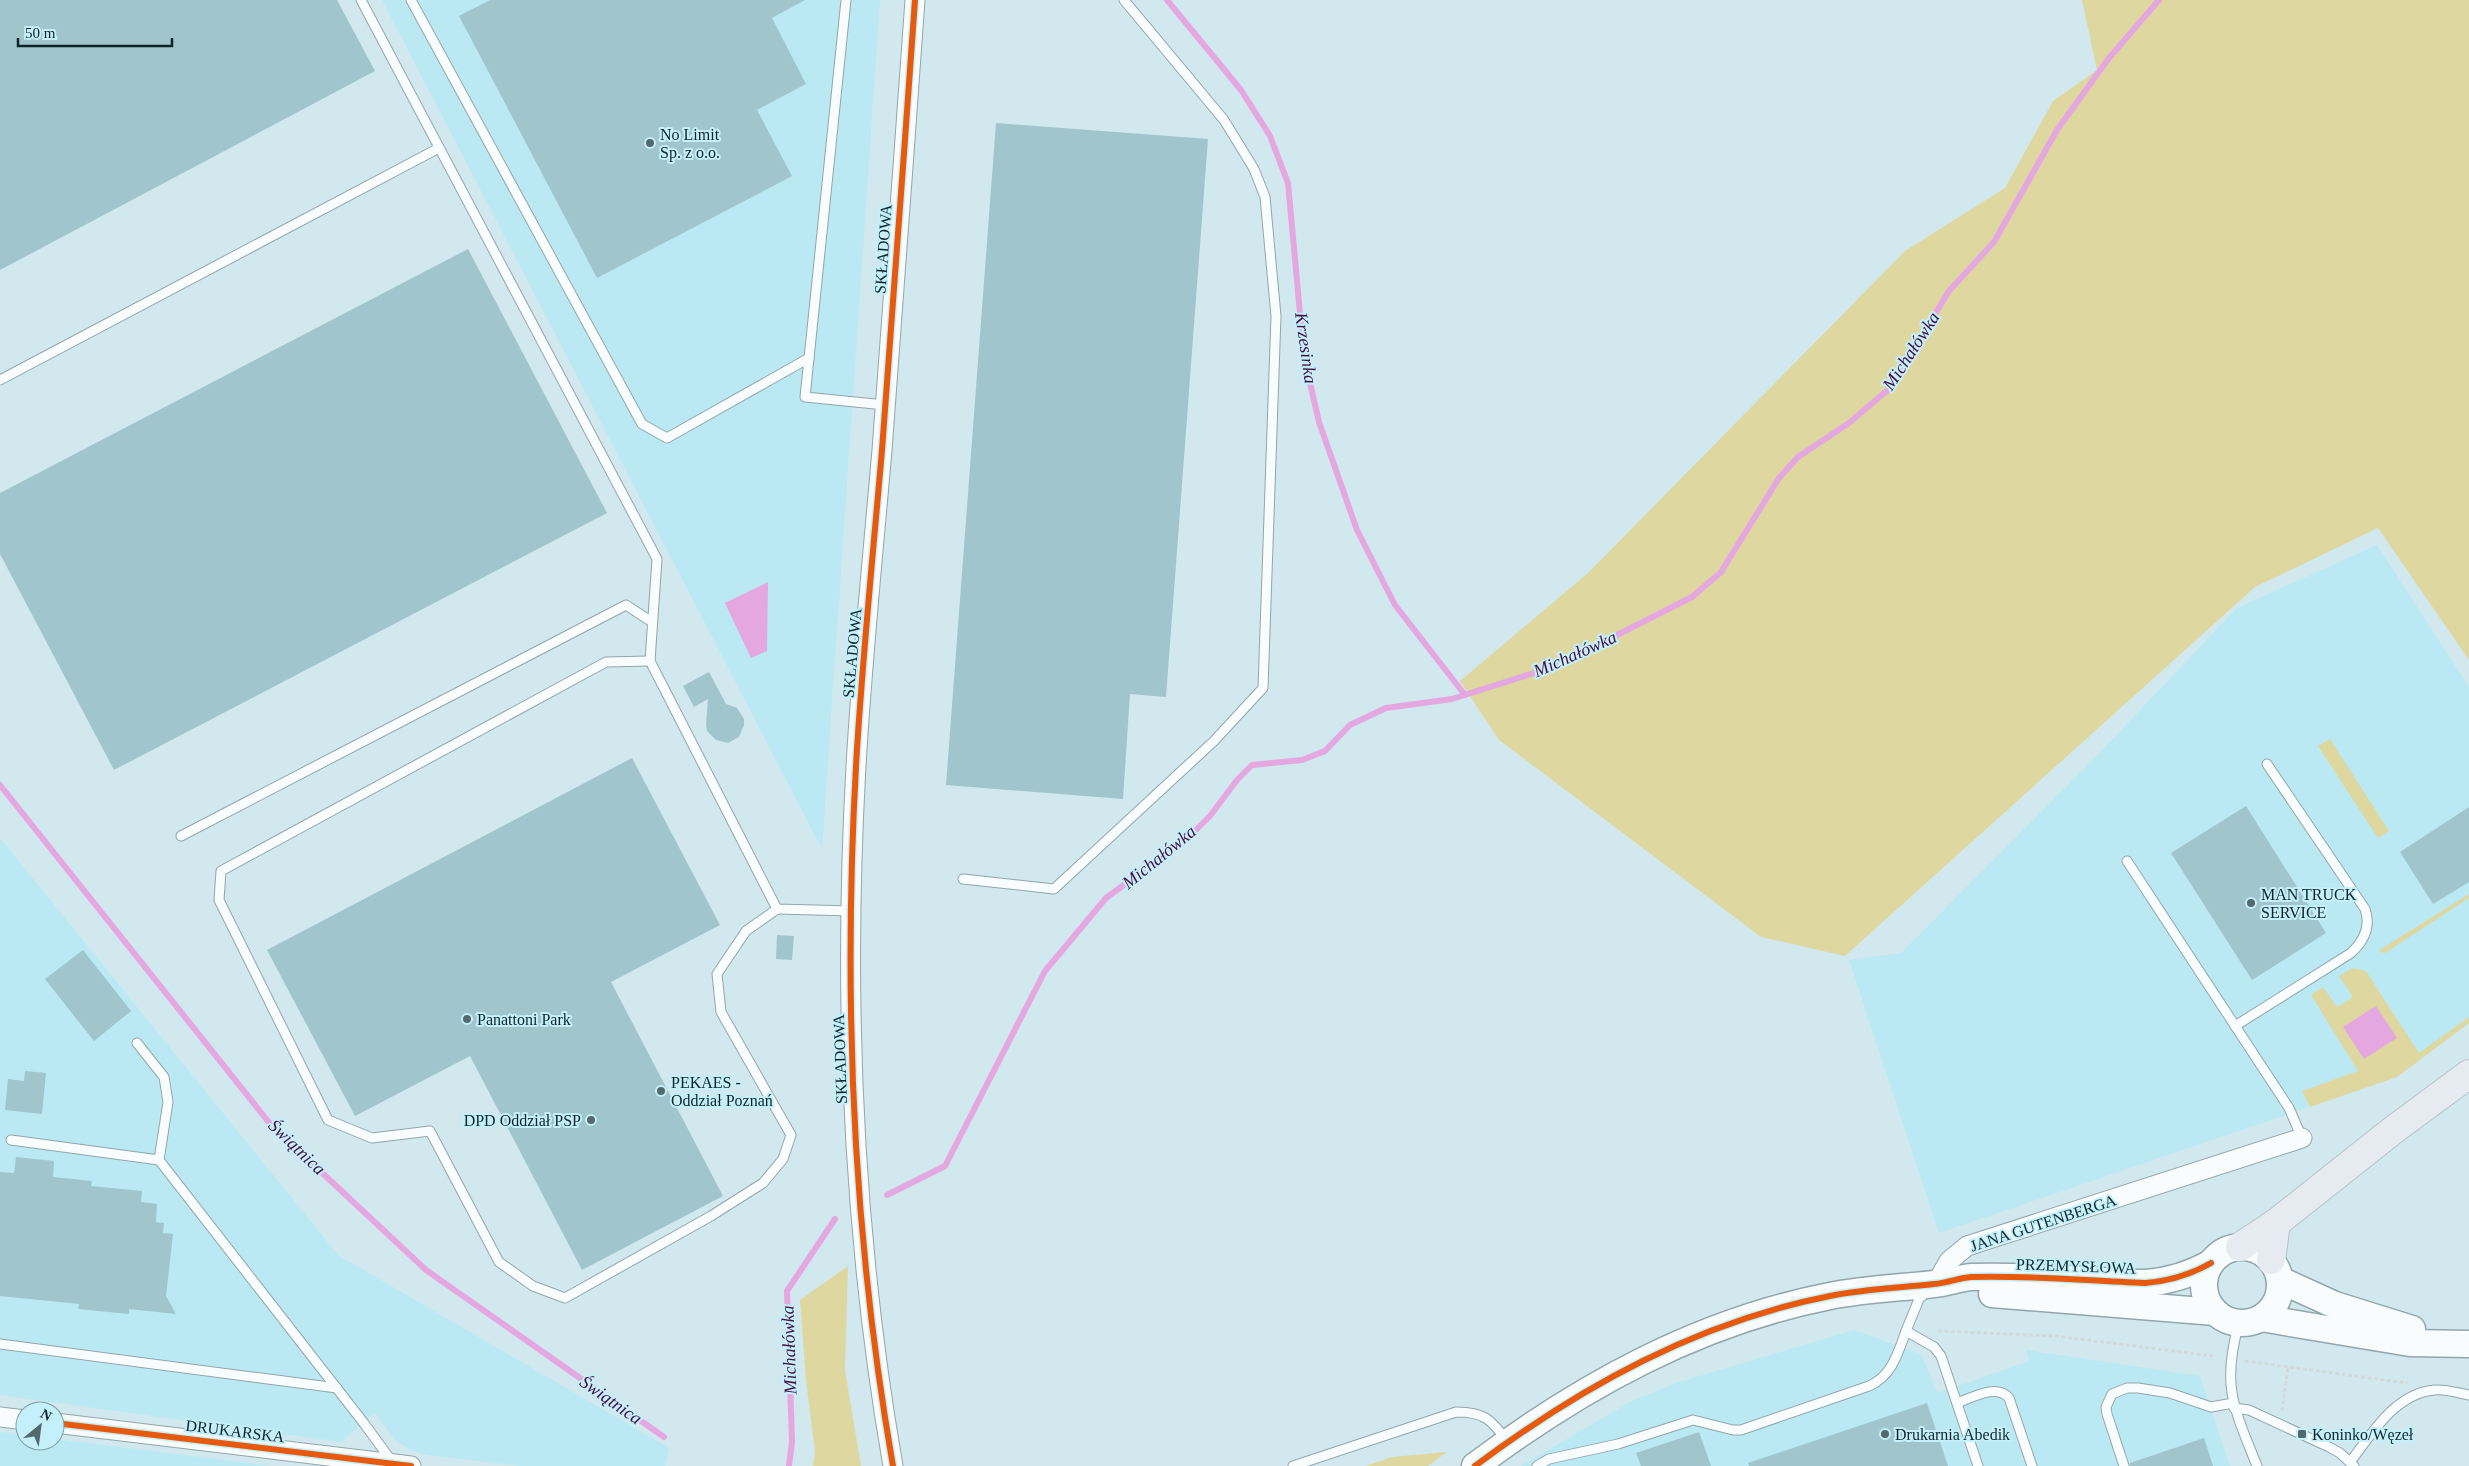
<svg xmlns="http://www.w3.org/2000/svg" width="2469" height="1466" font-family="'Times New Roman',serif">
<style>
.built{fill:#bae9f4}
.green{fill:#ded8a0}
.water{fill:#e4a7e0}
.lines{fill:none;stroke-linecap:round;stroke-linejoin:round}
.stream{stroke:#e4a7e0;stroke-width:6}
.building{fill:#a0c5cc}
.lane-casing{stroke:#92a6ab;stroke-width:11}
.street-casing{stroke:#92a6ab;stroke-width:21}
.secondary-casing{stroke:#92a6ab;stroke-width:29}
.highway-casing{stroke:#b5c3c6;stroke-width:30}
.path{stroke:#d2d9da;stroke-width:3;stroke-dasharray:4 2.5;stroke-linecap:butt}
.lane{stroke:#f8fcfc;stroke-width:9}
.street{stroke:#f8fcfc;stroke-width:19}
.secondary{stroke:#f8fcfc;stroke-width:26}
.highway{stroke:#e6ebf1;stroke-width:28}
.cycleway-casing{stroke:#c4f0fb;stroke-width:9}
.cycleway{stroke:#e8590c;stroke-width:6}
.poi-dot{fill:#53696f;stroke:#c4f0fb;stroke-width:2}
.labels{text-anchor:middle;dominant-baseline:central;stroke-width:4;stroke-linejoin:round;paint-order:stroke}
.poi-label{font-size:16px;fill:#0f252a;stroke:#c4f0fb;text-anchor:start}
.street-label{font-size:16px;fill:#0f252a;stroke:#c4f0fb}
.water-label{font-size:18px;font-style:italic;fill:#490d41;stroke:#c4f0fb}
</style>
<rect width="100%" height="100%" fill="#d1e8ee"/>
<g class="built">
<path d="M382,0h498l-58,849z"/>
<path d="M2377,545l92,142v336l-72,54 -458,156 -90,-273 52,-7 186,-187 150,-158z"/>
<path d="M0,838l338,417 331,193 -4,18h-144l-95,-11 -16,-5 -14,-10 -22,-27 -33,29 -341,-47z"/>
<path d="M1854,1330l67,24 17,39 91,-32 -3,-11 174,26 30,90h-709l109,-64 46,-19z"/>
<path d="M0,1432l25,3v6h30v-2l217,27h-272z"/>
</g>
<g class="green">
<path d="M2082,0h387v660l-91,-132 -123,59 -410,369 -84,-19 -262,-197 -39,-59 128,-108 317,-322 100,-63 48,-87 44,-31z"/>
<path d="M2330,739l59,92 -11,7 -60,-92z"/>
<path d="M2469,894v4l-84,55 -5,-1 1,-3z"/>
<path d="M2353,968l13,3 53,82 50,-36v6l-72,54 -87,30 -8,-16 56,-20 -47,-76 12,-8 14,20 16,-10 -14,-21z"/>
<path d="M848,1266l-3,104 16,96h-48l2,-14 -9,-72 -6,-80z"/>
<path d="M1447,1452l-19,14h-62l26,-9z"/>
</g>
<g class="water">
<path d="M768,582l-1,69 -16,7 -26,-55z"/>
<path d="M2376,1006l21,32 -33,21 -21,-32z"/>
</g>
<g class="lines">
<g class="stream">
<path d="M1167,0l74,90 29,46 18,47 16,174 15,65 38,108 38,75 70,90"/>
<path d="M0,785l271,340 155,145 238,167"/>
<path d="M887,1195l58,-29 100,-195 61,-73 82,-60 22,-22 27,-36 15,-15 50,-5 23,-9 25,-26 36,-17 66,-9 104,-33 136,-69 29,-25 58,-94 19,-21 51,-34 41,-35 59,-97 45,-49 63,-112 52,-72 50,-58"/>
<path d="M789,1466l3,-24 -5,-151 48,-72"/>
</g>
</g>
<g class="building">
<path d="M0,0h337l38,71 -375,199z"/>
<path d="M490,0h315l-33,18 34,66 -49,26 35,66 -195,102 -138,-262z"/>
<path d="M996,123l212,16 -42,558 -36,-3 -7,105 -177,-14z"/>
<path d="M468,249l139,264 -493,257 -114,-216v-61z"/>
<path d="M709,672l17,32 11,4 7,11v6l-5,12 -11,6 -12,-3 -9,-9 -1,-6 2,-26 -14,8 -11,-21z"/>
<path d="M632,758l88,167 -109,57 112,214 -141,74 -112,-214 -115,60 -88,-166z"/>
<path d="M2246,806l80,127 -74,47 -81,-127z"/>
<path d="M2469,807v75l-36,22 -33,-52z"/>
<path d="M777,935l17,1 -2,24 -16,-1z"/>
<path d="M83,950l48,61 -37,30 -49,-62z"/>
<path d="M25,1071l21,2 -4,41 -37,-4 3,-31 16,2z"/>
<path d="M16,1157l38,4 -1,16 39,4 -1,5 51,5 -1,11 16,2 -1,18 8,1 -1,10 10,1 -7,62 10,18 -47,-5v5l-51,-5 1,-5 -79,-8v-124l14,1z"/>
<path d="M1927,1403l21,63h-199l-1,-3z"/>
<path d="M1699,1432l12,34h-70l-5,-13z"/>
<path d="M2204,1438l9,28h-83v-3z"/>
</g>
<g class="lines">
<defs>
<g id="lane">
<path d="M361,0l296,559 -7,102 127,248 75,2"/>
<path d="M411,0l231,424 25,14 142,-80"/>
<path d="M846,0l-41,397 80,8"/>
<path d="M0,380l439,-232"/>
<path d="M650,661l-44,1 -385,209 -2,29 109,220 44,18 58,-7 69,131 34,24 32,12 146,-82 52,-33 20,-24 8,-24 -70,-123 -4,-38 29,-43 31,-22"/>
<path d="M181,836l445,-231 26,17"/>
<path d="M2127,861l162,247 13,30"/>
<path d="M963,879l91,10 160,-148 49,-53 13,-372 -11,-119 -11,-28 -30,-49 -100,-120"/>
<path d="M2235,1026l116,-73c13,-12 20,-27 14,-44l-98,-145"/>
<path d="M137,1043l27,34 4,25 -9,58 204,262 30,41"/>
<path d="M11,1140l148,20"/>
<path d="M1928,1291l-9,8 -13,32 28,16 7,9 37,110"/>
<path d="M2239,1323c-18,63 -5,85 18,143"/>
<path d="M0,1344l337,44"/>
<path d="M1957,1403c15,-5 39,-20 52,-5l23,68"/>
<path d="M2234,1408l15,2 80,37 11,6 14,13"/>
<path d="M2351,1461c21,-28 44,-67 83,-71 12,-1 24,3 35,5"/>
<path d="M1293,1466l163,-54c28,0 35,7 51,29"/>
<path d="M1537,1466l12,-7 69,-15 75,-24 40,10h8l128,-44c23,-10 29,-33 37,-55"/>
<path d="M2124,1466l-17,-52 -1,-7 6,-13 15,-6h11l32,5 41,14 22,-4"/>
</g>
<g id="street">
<path d="M1936,1284l13,-23 18,-15 335,-108"/>
<path d="M0,1417l25,3"/>
<path d="M55,1423l356,43"/>
<path d="M893,1466c-40,-229 -50,-467 -37,-700 6,-105 17,-211 26,-316 12,-150 22,-300 33,-450"/>
</g>
<g id="secondary">
<circle cx="2242" cy="1285" r="38"/>
<path d="M2280,1280l55,25 77,24"/>
<path d="M1992,1294l223,18"/>
<path d="M2261,1318l149,25 59,1"/>
<path d="M1475,1466c107,-80 223,-144 355,-170 35,-7 69,-8 104,-12 13,-1 25,-6 37,-7 58,-2 116,4 174,6 25,-2 45,-8 66,-20"/>
</g>
<g id="highway">
<path d="M2240,1247l36,-24 116,-92 77,-57"/>
<path d="M2271,1260l5,-37"/>
</g>
</defs>
<use href="#lane" class="lane-casing"/>
<use href="#street" class="street-casing"/>
<use href="#secondary" class="secondary-casing"/>
<use href="#highway" class="highway-casing"/>
<g class="path">
<path d="M1938,1331l117,5 158,20"/>
<path d="M2245,1361l162,22"/>
<path d="M2282,1411l6,-44"/>
</g>
<use href="#lane" class="lane"/>
<use href="#street" class="street"/>
<use href="#secondary" class="secondary"/>
<use href="#highway" class="highway"/>
<defs>
<g id="cycleway">
<path d="M55,1423l356,43"/>
<path d="M893,1466c-40,-229 -50,-467 -37,-700 6,-105 17,-211 26,-316 12,-150 22,-300 33,-450"/>
<path d="M1475,1466c107,-80 223,-144 355,-170 35,-7 69,-8 104,-12 13,-1 25,-6 37,-7 58,-2 116,4 174,6 25,-2 45,-8 66,-20"/>
</g>
</defs>
<use href="#cycleway" class="cycleway-casing"/>
<use href="#cycleway" class="cycleway"/>
</g>
<g class="poi-dot">
<circle cx="650" cy="143" r="5"/>
<circle cx="2251" cy="903" r="5"/>
<circle cx="467" cy="1019" r="5"/>
<circle cx="661" cy="1091" r="5"/>
<circle cx="591" cy="1120" r="5"/>
<circle cx="1885" cy="1434" r="5"/>
<rect x="2297" y="1429" width="10" height="10" rx="2.5"/>
</g>
<g class="labels">
<g class="poi-label">
<text x="660" y="134">No Limit<tspan x="660" dy="18">Sp. z o.o.</tspan></text>
<text x="2261" y="894">MAN TRUCK<tspan x="2261" dy="18">SERVICE</tspan></text>
<text x="477" y="1019">Panattoni Park</text>
<text x="671" y="1082">PEKAES -<tspan x="671" dy="18">Oddział Poznań</tspan></text>
<text x="581" y="1120" text-anchor="end">DPD Oddział PSP</text>
<text x="1895" y="1434">Drukarnia Abedik</text>
<text x="2312" y="1434">Koninko/Węzeł</text>
</g>
<g class="street-label">
<text transform="translate(883 249) rotate(-86)">SKŁADOWA</text>
<text transform="translate(852 653) rotate(-85)">SKŁADOWA</text>
<text transform="translate(840 1059) rotate(-92)">SKŁADOWA</text>
<text transform="translate(2043 1223) rotate(-18)">JANA GUTENBERGA</text>
<text transform="translate(2076 1266) rotate(2)">PRZEMYSŁOWA</text>
<text transform="translate(235 1431) rotate(7)">DRUKARSKA</text>
</g>
<g class="water-label">
<text transform="translate(1306 348) rotate(82)">Krzesinka</text>
<text transform="translate(1911 351) rotate(-57)">Michałówka</text>
<text transform="translate(1575 654) rotate(-24)">Michałówka</text>
<text transform="translate(1159 857) rotate(-39)">Michałówka</text>
<text transform="translate(297 1147) rotate(44)">Świątnica</text>
<text transform="translate(789 1350) rotate(-92)">Michałówka</text>
<text transform="translate(611 1400) rotate(35)">Świątnica</text>
</g>
</g>
<g transform="translate(40 1426) rotate(29)"><circle r="24" fill="#c4f0fb" stroke="#7c9fa7"/>
<path d="M0-4L9 19L0 12L-9 19Z" fill="#53696f"/>
<text y="-8" font-size="14" font-weight="bold" text-anchor="middle" fill="#0f252a">N</text>
</g>
<path d="M18 38v8h154v-8" fill="none" stroke="#0f252a" stroke-width="2.5"/>
<text x="25" y="38" font-size="15" fill="#0f252a" stroke="#c4f0fb" stroke-width="4" paint-order="stroke">50 m</text>
</svg>
